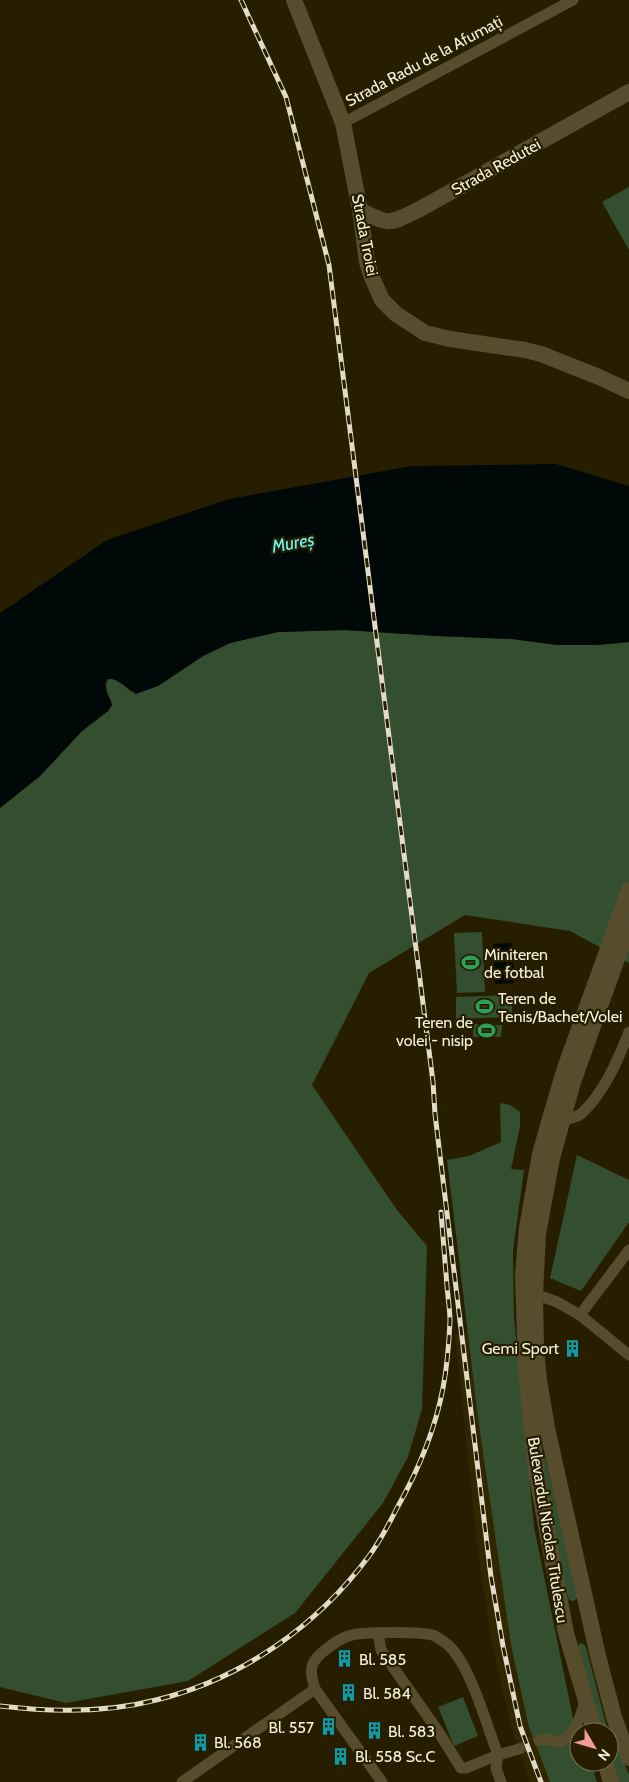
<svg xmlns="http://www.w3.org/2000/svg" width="629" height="1782" font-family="Cabin,sans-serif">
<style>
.built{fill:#322600}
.green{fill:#344f2f}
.water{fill:#010808}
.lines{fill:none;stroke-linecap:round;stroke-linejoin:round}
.minor-tunnel{stroke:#463e21;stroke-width:11;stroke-dasharray:11 5.5;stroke-linecap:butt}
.minor{stroke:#574d2d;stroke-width:11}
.secondary{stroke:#574d2d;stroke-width:16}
.rail-casing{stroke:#e1dbc7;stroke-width:5}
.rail{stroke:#271e00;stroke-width:3;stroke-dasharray:9;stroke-linecap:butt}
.labels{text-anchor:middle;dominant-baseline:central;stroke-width:4.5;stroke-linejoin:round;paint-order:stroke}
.street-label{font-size:16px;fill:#f6f0de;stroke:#271e00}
.poi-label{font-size:16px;fill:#f6f0de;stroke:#271e00;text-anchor:start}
.water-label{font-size:18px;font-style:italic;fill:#6cf5f6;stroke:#271e00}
</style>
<rect width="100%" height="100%" fill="#271e00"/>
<path class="built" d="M467,1331l44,314 17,79 22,58h-20l-18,-53 -19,-80 -14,-88 -24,-227z"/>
<g class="green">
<path d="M629,187v63l-27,-48z"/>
<path d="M345,630l92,6 75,3 46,6h39l32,-3v321l-59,-32 -105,-16 -96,58 -57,112 85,125 30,36 -5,163 -14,48 -25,46 -88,110 -107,68 -122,22 -66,-16v-879l40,-32 42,-45 26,-20 3,-11c-4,-6 -10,-24 4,-21 6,1 11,8 15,12l28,-5 45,-30 27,-13 48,-11z"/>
<path d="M482,932l3,60 -28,1 -3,-60z"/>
<path d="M512,995v22l-56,2v-22z"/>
<path d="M473,1024l29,1 -1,12h-28z"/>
<path d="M500,1103l10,2 10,7v15l-9,42 13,1 -11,81 1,66 20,210 39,191 7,14 -1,30h12l6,20h-47l-22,-58 -17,-79 -33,-227 -31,-258 22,-4 32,-14z"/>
<path d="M577,1155l52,25v42l-48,69 -31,-13z"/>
<path d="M543,1457h2l33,140 -4,4 -5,-1 -5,-18 -23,-124z"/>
<path d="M582,1643l4,4 20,77 23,50v8h-11l-9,-31v-19h-6l-25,-84 1,-4z"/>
<path d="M463,1697l15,39 -24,10 -16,-39z"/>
</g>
<g class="water">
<path d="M556,464l73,22v156l-32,3h-39l-46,-6 -75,-3 -92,-6 -67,2 -48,11 -27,13 -45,30 -22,8c-6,-3 -35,-31 -30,-3 1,5 5,8 6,14l-4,6 -26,20 -42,45 -40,32v-195l107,-73 122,-41 183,-33z"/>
<path d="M512,943l2,40 -19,1 -2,-40z"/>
</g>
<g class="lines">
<path class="minor-tunnel" d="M519,1749l20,-9"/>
<g class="minor">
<path d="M343,123l230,-123"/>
<path d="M563,1120c5,-1 14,-3 18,-6 23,-21 37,-54 48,-82"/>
<path d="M535,1294l22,8 23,13 49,40"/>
<path d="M580,1315l49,-65"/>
<path d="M378,1633l3,17 57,81 23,37h5l32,-13 21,-6"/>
<path d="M539,1740l7,-1 14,3c16,-8 20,-25 25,-40"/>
<path d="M182,1782l133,-93"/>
<path d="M382,1782l-67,-93c-2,-7 -5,-15 -3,-22 2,-12 29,-30 40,-32 12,-3 73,-4 83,1 4,2 9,6 13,9 22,19 39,81 50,110l-2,13 5,14"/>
</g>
<g class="secondary">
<path d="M294,0l49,123 17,87 7,52 4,13 11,25 14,14 29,19 25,6 75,11 16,4 58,23 30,14"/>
<path d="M360,210c31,16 29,14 60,-1l209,-117"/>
<path d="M629,925l-56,157 -21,76 -14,76 -3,60 1,55 3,31 8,48 51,228 16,61 15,41"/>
<path d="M595,1732l-29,-99 -30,-161 -10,-102 -3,-95 4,-47 13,-74 11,-39 14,-47 64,-178"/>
<path d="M605,1762l6,20"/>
</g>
<defs>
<g id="rail">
<path d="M241,0l45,97 43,168 104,817 2,32 56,463 12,69 17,80 21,56"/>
<path d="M0,1706c51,6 106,7 156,-6 86,-21 161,-74 213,-144 11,-15 20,-32 28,-48 21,-37 38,-78 46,-120 4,-21 6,-45 7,-67 0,-11 -2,-23 -3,-35 -2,-25 -4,-49 -6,-74"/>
</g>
</defs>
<use href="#rail" class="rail-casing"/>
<use href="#rail" class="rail"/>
</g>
<defs>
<symbol id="stadium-bare" viewBox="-9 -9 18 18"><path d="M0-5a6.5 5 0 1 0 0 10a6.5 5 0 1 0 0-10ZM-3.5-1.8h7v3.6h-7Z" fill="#2e9e5b" stroke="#271e00" stroke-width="2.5" paint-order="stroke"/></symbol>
<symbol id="building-bare" viewBox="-9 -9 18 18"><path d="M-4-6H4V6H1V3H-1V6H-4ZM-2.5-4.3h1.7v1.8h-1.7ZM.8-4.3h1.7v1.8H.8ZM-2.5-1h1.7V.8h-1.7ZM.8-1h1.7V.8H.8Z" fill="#0f9aa8" stroke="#271e00" stroke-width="2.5" paint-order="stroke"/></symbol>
</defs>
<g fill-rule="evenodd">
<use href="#stadium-bare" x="458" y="950" width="25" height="25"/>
<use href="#stadium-bare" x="472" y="994" width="25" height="25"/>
<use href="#stadium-bare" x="474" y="1018" width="25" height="25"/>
<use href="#building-bare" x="560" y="1336" width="25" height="25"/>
<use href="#building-bare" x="332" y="1646" width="25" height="25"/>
<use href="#building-bare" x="336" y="1680" width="25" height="25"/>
<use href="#building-bare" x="316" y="1714" width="25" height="25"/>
<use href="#building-bare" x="362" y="1718" width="25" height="25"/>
<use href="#building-bare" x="188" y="1730" width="25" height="25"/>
<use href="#building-bare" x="328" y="1744" width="25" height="25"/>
</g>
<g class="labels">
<g class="street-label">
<text transform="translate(424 61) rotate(-28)">Strada Radu de la Afumați</text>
<text transform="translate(496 167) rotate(-29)">Strada Redutei</text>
<text transform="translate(365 235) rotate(79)">Strada Troiei</text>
<text transform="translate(548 1530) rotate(81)">Bulevardul Nicolae Titulescu</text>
</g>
<g class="poi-label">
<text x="484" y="954">Miniteren<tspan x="484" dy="18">de fotbal</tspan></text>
<text x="498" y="998">Teren de<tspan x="498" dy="18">Tenis/Bachet/Volei</tspan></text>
<text x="473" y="1022" text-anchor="end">Teren de<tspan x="473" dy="18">volei - nisip</tspan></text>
<text x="559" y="1348" text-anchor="end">Gemi Sport</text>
<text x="359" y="1659">Bl. 585</text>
<text x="363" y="1693">Bl. 584</text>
<text x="314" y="1727" text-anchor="end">Bl. 557</text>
<text x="388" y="1731">Bl. 583</text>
<text x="214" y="1742">Bl. 568</text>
<text x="355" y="1756">Bl. 558 Sc.C</text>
</g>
<g class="water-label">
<text transform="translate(293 543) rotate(-10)">Mureș</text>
</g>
</g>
<g transform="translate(594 1747) rotate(128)"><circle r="24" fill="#271e00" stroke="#7a7259"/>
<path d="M0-4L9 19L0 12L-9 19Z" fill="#f59b97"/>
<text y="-8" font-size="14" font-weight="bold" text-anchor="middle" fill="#f6f0de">N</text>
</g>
</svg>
